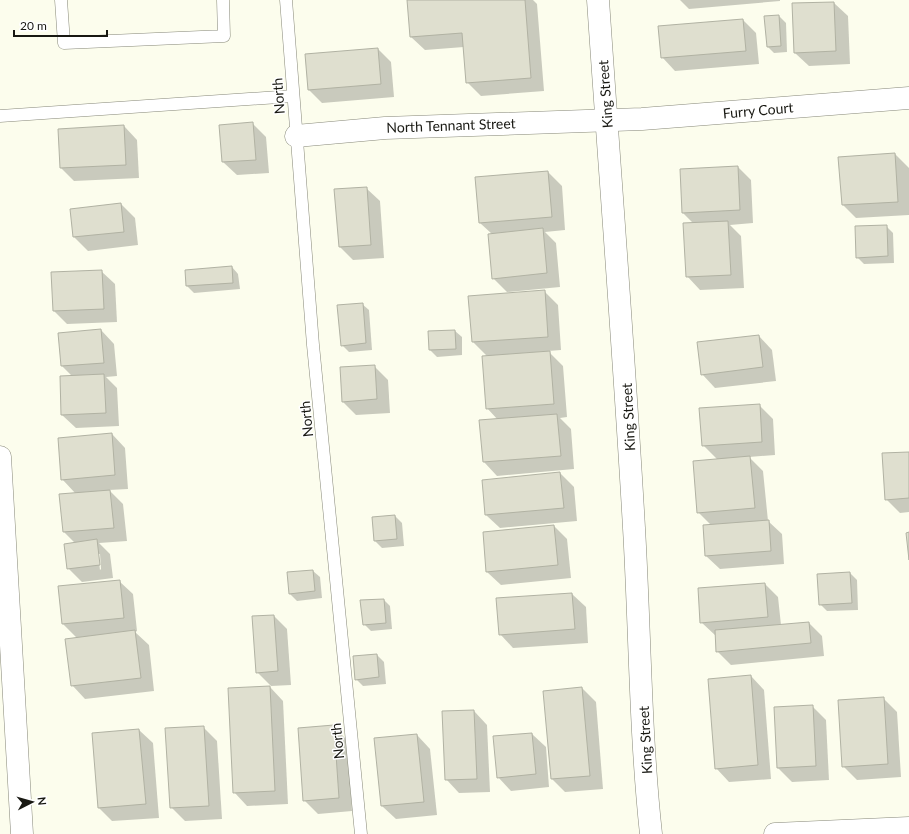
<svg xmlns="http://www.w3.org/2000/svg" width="909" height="834" font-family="Lato,sans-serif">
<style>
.shadow{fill:#0003;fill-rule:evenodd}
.building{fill:#dfdfcf;stroke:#b1b2a3}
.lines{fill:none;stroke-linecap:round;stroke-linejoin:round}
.service-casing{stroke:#878879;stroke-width:13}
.minor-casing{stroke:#878879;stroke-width:23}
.tertiary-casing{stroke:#878879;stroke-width:23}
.service{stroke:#fff;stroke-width:12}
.minor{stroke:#fff;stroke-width:22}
.tertiary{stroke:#fff;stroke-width:22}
.labels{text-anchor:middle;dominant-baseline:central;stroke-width:3;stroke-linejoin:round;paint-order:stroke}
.street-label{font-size:14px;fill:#181812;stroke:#fff}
</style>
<rect width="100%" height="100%" fill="#fcfded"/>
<g class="shadow">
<path d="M408,0h125l4,4 7,87 -63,5 -14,-14 -3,-35 -39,3 -14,-13z"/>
<path d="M680,0h100v1l-91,8z"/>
<path d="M834,3l14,13 2,48 -41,2 -14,-13z"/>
<path d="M779,16l7,7 1,29 -13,1 -6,-6z"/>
<path d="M743,20l13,13 3,31 -84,7 -13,-14z"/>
<path d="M378,49l13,13 3,35 -72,6 -13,-13z"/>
<path d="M252,123l14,14 3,36 -32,2 -14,-13z"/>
<path d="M124,126l13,14 2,38 -65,3 -13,-13z"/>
<path d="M895,154l14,14v47l-53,3 -13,-13z"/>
<path d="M738,167l13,13 2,43 -23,2 11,11 3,52 -44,2 -13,-14 7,-52 -11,-11z"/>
<path d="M548,172l14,14 3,44 -20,2 11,11 4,44 -53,5 -14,-14 -1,-44 -12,-11z"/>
<path d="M366,188l14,13 4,57 -31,2 -13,-13z"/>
<path d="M121,204l14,14 3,27 -50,6 -14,-14 -3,-27z"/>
<path d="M886,226l7,7 1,30 -30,1 -7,-7z"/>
<path d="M232,267l6,7 2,15 -46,4 -7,-7 -1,-15z"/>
<path d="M101,271l14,13 2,38 -50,2 -13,-13z"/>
<path d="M544,291l14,14 3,45 -13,1 15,15 4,51 -7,1 11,11 3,40 -77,7 -13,-14 14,-42 -11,-12v-52l-14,-14z"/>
<path d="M362,304l7,6 3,40 -23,2 -7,-7z"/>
<path d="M101,330l13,14 3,32 -11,1 11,11 2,38 -43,2 -14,-13 10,-39 -10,-10z"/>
<path d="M455,331l7,6v18l-25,2 -7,-7 -1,-18z"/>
<path d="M759,336l13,14 4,31 -61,7 -13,-14z"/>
<path d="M374,366l14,14 2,33 -34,2 -13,-13z"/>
<path d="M759,405l14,14 2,36 -26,2 14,14 5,50 14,13 2,30 -64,5 -14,-13 5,-31 -13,-13 20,-52 -15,-15z"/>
<path d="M112,434l13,14 3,41 -19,1 14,14 4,37 -28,2 11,11 3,24 -31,4 -14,-14 7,-25 -11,-11 -4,-37 16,-1 -14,-15zM98,554h2l1,15 -1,1z"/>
<path d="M909,453v59l-9,1 -14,-14z"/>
<path d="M560,473l14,14 3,34 -77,7 -14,-13z"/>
<path d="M395,516l7,7 2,23 -22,2 -7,-7z"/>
<path d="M554,526l13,13 4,39 -70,7 -14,-13z"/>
<path d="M313,571l7,6 2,21 -25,3 -7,-7z"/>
<path d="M850,573l7,7 1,30 -31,1 -7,-7z"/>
<path d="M119,581l14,13 4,37 -2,1 14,13 5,46 -69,8 -13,-14 5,-47 -14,-14 -4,-37z"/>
<path d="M765,584l13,13 3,28 28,-2 13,13 2,20 -93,9 -14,-14 -1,-15 -15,-14z"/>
<path d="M572,594l14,13 2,36 -75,5 -13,-14z"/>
<path d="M384,600l6,6 2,23 -21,2 -7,-7z"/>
<path d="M274,616l13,13 4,56 -20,1 -14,-14z"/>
<path d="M377,655l7,7 2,22 -23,2 -7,-7z"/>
<path d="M751,676l13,14 7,89 -42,3 -13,-14z"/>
<path d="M270,687l13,14 5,103 -41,2 -13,-14z"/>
<path d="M582,688l14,14 7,87 -38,3 -13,-13z"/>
<path d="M883,698l14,14 4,65 -44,3 -14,-14z"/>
<path d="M812,706l14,14 3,60 -37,2 -14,-14 -3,-60z"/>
<path d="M474,711l13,14 3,67 -31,1 -13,-14z"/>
<path d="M333,726l14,14 5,71 -34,3 -14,-14z"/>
<path d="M203,727l14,14 5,78 -37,2 -14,-14z"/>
<path d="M139,730l14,13 6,75 -47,3 -13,-13z"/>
<path d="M532,734l14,13 3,40 -38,4 -13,-14z"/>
<path d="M417,735l13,14 7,66 -41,4 -14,-13z"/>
</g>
<g class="building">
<path d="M407,0h118l6,78 -65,5 -4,-50 -52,4z"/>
<path d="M834,2l2,49 -42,2 -2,-50z"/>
<path d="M779,15l2,31 -14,1 -3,-31z"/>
<path d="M743,19l3,32 -85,7 -3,-32z"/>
<path d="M378,48l3,36 -73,6 -3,-36z"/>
<path d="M253,122l3,38 -34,2 -3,-37z"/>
<path d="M124,125l2,40 -66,3 -2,-39z"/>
<path d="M895,153l3,49 -56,3 -4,-48z"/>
<path d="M738,166l2,44 -58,3 -2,-44z"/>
<path d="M548,171l4,46 -73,6 -4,-46z"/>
<path d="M367,187l4,58 -32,2 -5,-58z"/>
<path d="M121,203l3,29 -51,5 -3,-28z"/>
<path d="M728,221l3,54 -45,2 -3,-54z"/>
<path d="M887,225l1,31 -32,2 -1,-32z"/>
<path d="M543,228l4,45 -55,6 -4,-45z"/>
<path d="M232,266l1,17 -47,3 -1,-16z"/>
<path d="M102,270l2,39 -51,2 -2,-39z"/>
<path d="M545,290l3,47 -76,5 -4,-46z"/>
<path d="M363,303l3,40 -25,3 -4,-41z"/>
<path d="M101,329l3,34 -43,3 -3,-33z"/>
<path d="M455,330l1,19 -27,1 -1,-19z"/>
<path d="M759,335l4,32 -62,8 -4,-33z"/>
<path d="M550,351l4,53 -68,5 -4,-53z"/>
<path d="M375,365l2,34 -35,3 -2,-35z"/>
<path d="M104,374l2,39 -45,2 -1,-39z"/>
<path d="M760,404l2,38 -60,4 -3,-38z"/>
<path d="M557,414l4,42 -78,6 -4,-42z"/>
<path d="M112,433l3,42 -54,5 -3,-42z"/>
<path d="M909,452v46l-24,2 -3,-47z"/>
<path d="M750,456l5,52 -58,5 -4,-52z"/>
<path d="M560,472l4,36 -79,7 -3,-35z"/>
<path d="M110,490l4,38 -51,4 -4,-38z"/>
<path d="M395,515l2,24 -23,2 -2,-24z"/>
<path d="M769,520l2,31 -66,5 -2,-31z"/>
<path d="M554,525l4,40 -72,7 -3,-40z"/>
<path d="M909,532v28l-3,-27z"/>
<path d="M97,539l3,26 -33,4 -3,-25z"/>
<path d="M313,570l2,21 -26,3 -2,-22z"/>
<path d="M850,572l2,31 -33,2 -2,-31z"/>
<path d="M120,580l4,38 -62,6 -4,-38z"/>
<path d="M765,583l3,34 -68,6 -2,-35z"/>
<path d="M572,593l3,36 -76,6 -3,-37z"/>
<path d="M384,599l2,24 -23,2 -3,-25z"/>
<path d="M274,615l4,56 -22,2 -4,-57z"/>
<path d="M809,622l2,21 -95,9 -1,-22z"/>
<path d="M135,630l6,48 -70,8 -6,-47z"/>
<path d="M377,654l2,23 -24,3 -2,-24z"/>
<path d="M751,675l7,90 -43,4 -7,-90z"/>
<path d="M270,686l5,105 -42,2 -5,-105z"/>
<path d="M582,687l8,89 -39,3 -8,-88z"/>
<path d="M884,697l4,67 -46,3 -4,-67z"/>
<path d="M813,705l3,61 -39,2 -3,-61z"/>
<path d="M474,710l3,69 -32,1 -3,-69z"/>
<path d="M334,725l5,73 -36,3 -5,-73z"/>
<path d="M204,726l5,80 -39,2 -5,-80z"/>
<path d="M139,729l7,75 -48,4 -6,-75z"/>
<path d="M532,733l4,41 -39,4 -4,-42z"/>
<path d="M417,734l7,68 -43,4 -7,-68z"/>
</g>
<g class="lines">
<defs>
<g id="service">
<path d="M61,0l3,43 160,-7 -1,-36"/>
<path d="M286,0l27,345 48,489"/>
<path d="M0,116l293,-20"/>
</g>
<g id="minor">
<path d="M598,0c12,176 26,352 36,528 6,102 6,205 17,306"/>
<path d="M296,136l89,-8 257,-9 267,-21"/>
<path d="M0,457l22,377"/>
</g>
<path id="tertiary" d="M775,834l134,-6"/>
</defs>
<use href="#service" class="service-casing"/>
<use href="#minor" class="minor-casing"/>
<use href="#tertiary" class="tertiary-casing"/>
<use href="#service" class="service"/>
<use href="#minor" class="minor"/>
<use href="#tertiary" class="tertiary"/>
</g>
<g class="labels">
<g class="street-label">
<text transform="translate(605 94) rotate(-94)">King Street</text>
<text transform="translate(278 96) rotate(-94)">North</text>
<text transform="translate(758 110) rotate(-5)">Furry Court</text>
<text transform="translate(451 125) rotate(-2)">North Tennant Street</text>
<text transform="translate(628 417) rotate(-93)">King Street</text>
<text transform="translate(306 419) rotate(-96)">North</text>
<text transform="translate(645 740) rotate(-93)">King Street</text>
<text transform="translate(337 741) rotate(-96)">North</text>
</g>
</g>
<g transform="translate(32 802) rotate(84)" stroke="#ffffff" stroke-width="3" paint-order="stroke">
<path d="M0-3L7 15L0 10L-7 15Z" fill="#181812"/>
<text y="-6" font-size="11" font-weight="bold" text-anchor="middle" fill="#181812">N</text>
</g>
<path d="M14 30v6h93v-6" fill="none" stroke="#181812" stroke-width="2"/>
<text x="20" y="30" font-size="12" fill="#181812" stroke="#ffffff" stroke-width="3" paint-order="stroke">20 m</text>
</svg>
